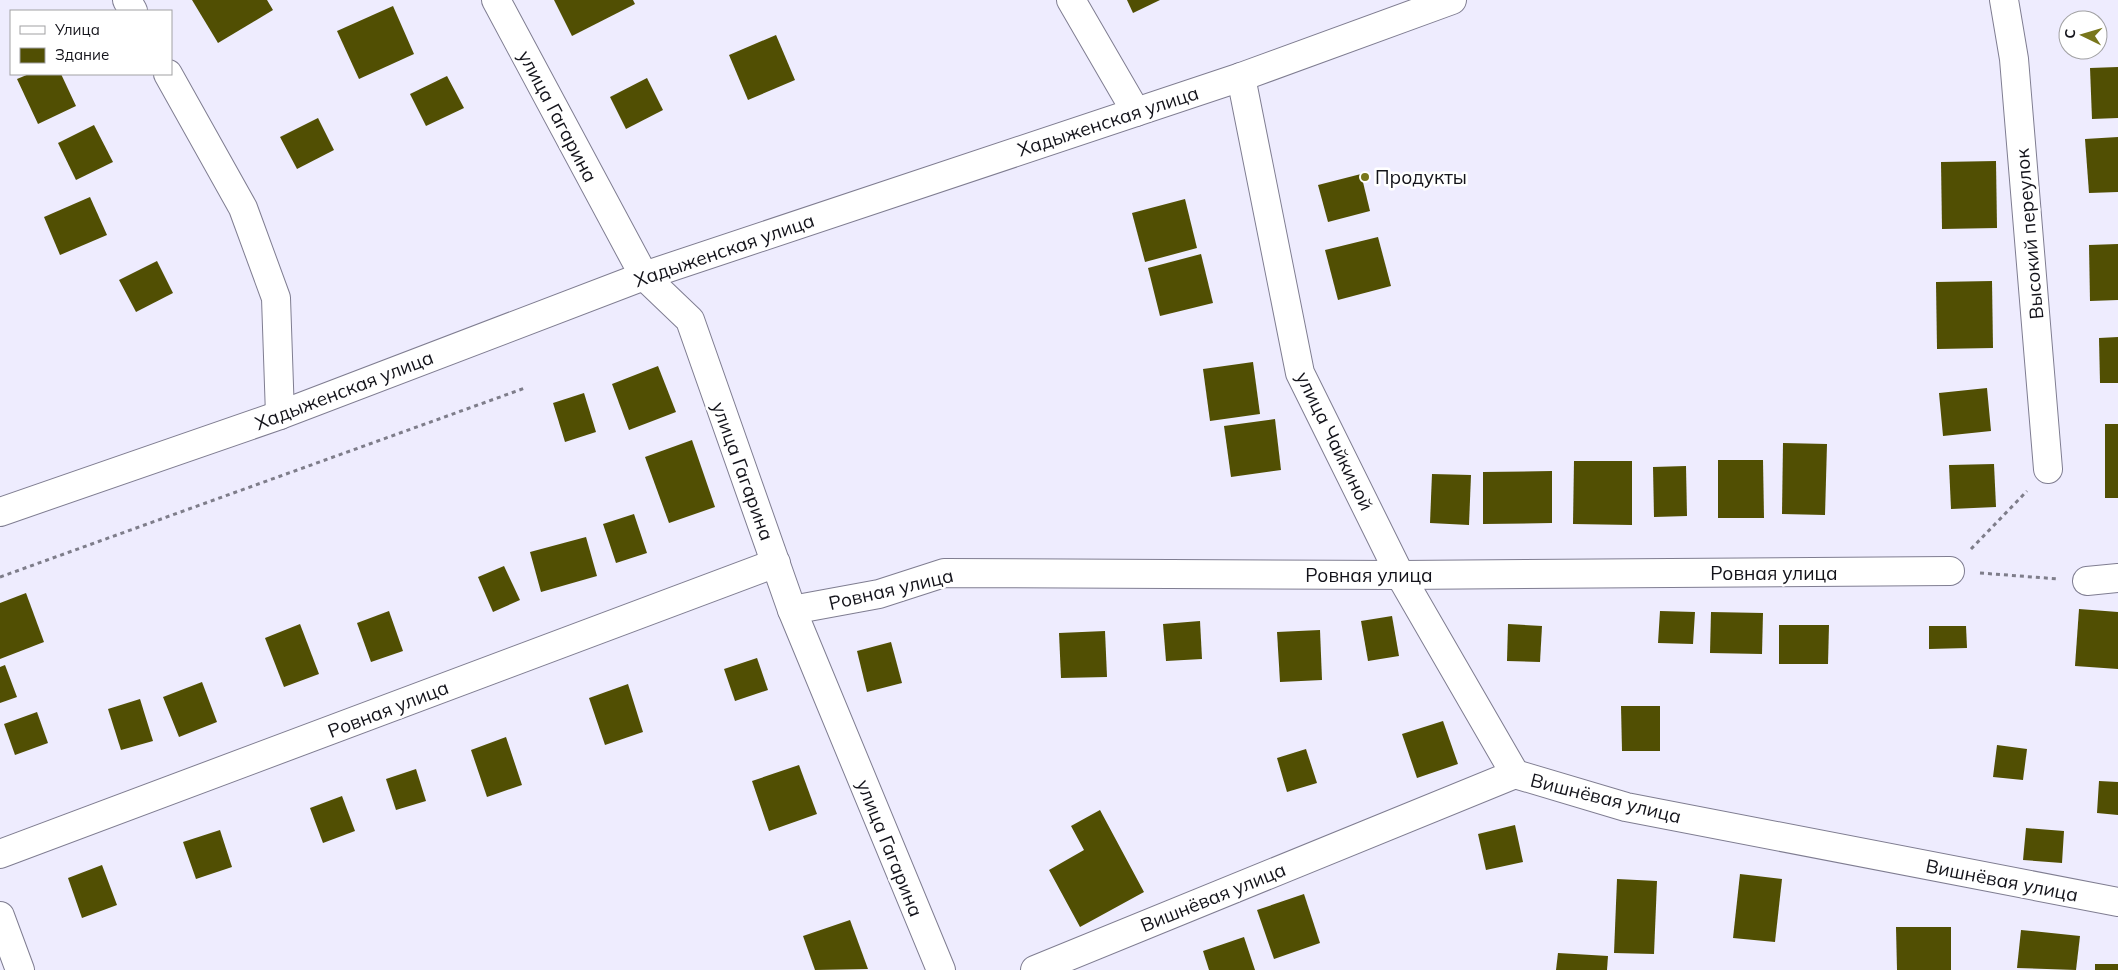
<svg xmlns="http://www.w3.org/2000/svg" width="2118" height="970" font-family="Mulish,sans-serif">
<style>
.building{fill:#514f03}
.lines{fill:none;stroke-linecap:round;stroke-linejoin:round}
.street-casing{stroke:#7f7d91;stroke-width:30}
.secondary-casing{stroke:#7f7d91;stroke-width:30}
.path{stroke:#7e7d8a;stroke-width:3;stroke-dasharray:4 4;stroke-linecap:butt}
.street{stroke:#fff;stroke-width:28}
.secondary{stroke:#fff;stroke-width:28}
.poi-dot{fill:#78761b;stroke:#fff;stroke-width:2}
.labels{text-anchor:middle;dominant-baseline:central;stroke-width:5;stroke-linejoin:round;paint-order:stroke}
.street-label{font-size:19px;fill:#13131a;stroke:#fff}
.poi-label{font-size:19px;fill:#13131a;stroke:#fff;text-anchor:start}
</style>
<rect width="100%" height="100%" fill="#eeecfe"/>
<g class="building">
<path d="M192,0h75l6,10 -55,33z"/>
<path d="M554,0h79l2,4 -63,32z"/>
<path d="M1127,0h33l-27,13z"/>
<path d="M393,6l21,48 -55,25 -22,-48z"/>
<path d="M776,35l19,45 -47,20 -19,-45z"/>
<path d="M2118,67v51l-26,1 -2,-51z"/>
<path d="M29,74h32l15,32 -38,18 -21,-45z"/>
<path d="M447,76l17,32 -38,18 -16,-32z"/>
<path d="M647,78l16,32 -37,19 -16,-32z"/>
<path d="M318,118l16,32 -37,19 -17,-32z"/>
<path d="M94,125l19,37 -37,18 -18,-37z"/>
<path d="M2118,137v55l-29,1 -4,-54z"/>
<path d="M1996,161l1,67 -55,1 -1,-67z"/>
<path d="M1361,174l9,37 -42,11 -10,-37z"/>
<path d="M90,197l17,38 -47,20 -16,-38z"/>
<path d="M1185,199l12,49 -52,14 -13,-49z"/>
<path d="M1378,237l13,49 -53,14 -13,-50z"/>
<path d="M2118,244v56l-28,1 -1,-56z"/>
<path d="M1201,254l12,49 -53,13 -12,-48z"/>
<path d="M157,261l16,32 -37,19 -17,-32z"/>
<path d="M1992,281l1,67 -56,1 -1,-67z"/>
<path d="M2118,337v46h-18l-1,-45z"/>
<path d="M1253,362l7,52 -50,7 -7,-52z"/>
<path d="M658,366l18,46 -47,18 -17,-46z"/>
<path d="M1987,388l4,43 -48,5 -4,-43z"/>
<path d="M584,393l12,39 -31,10 -12,-39z"/>
<path d="M1275,419l6,51 -50,7 -7,-51z"/>
<rect x="2105" y="424" width="13" height="74"/>
<path d="M692,440l23,67 -46,16 -24,-66z"/>
<path d="M1783,443l44,1 -2,71 -43,-1z"/>
<path d="M1718,460h45l1,58h-46z"/>
<path d="M1574,461h58v64l-59,-1z"/>
<path d="M1994,464l2,43 -45,2 -2,-44z"/>
<path d="M1686,466l1,50 -33,1 -1,-50z"/>
<path d="M1552,471v52l-69,1v-52z"/>
<path d="M1432,474l39,1 -2,50 -39,-2z"/>
<path d="M634,514l13,39 -31,10 -13,-39z"/>
<path d="M586,537l11,39 -56,16 -11,-40z"/>
<path d="M504,566l16,34 -27,12 -15,-35z"/>
<path d="M26,593l18,49 -44,17v-56z"/>
<path d="M2079,609l39,3v57l-43,-3z"/>
<path d="M389,611l14,40 -32,11 -14,-39z"/>
<path d="M1660,611l35,1 -2,32 -35,-1z"/>
<path d="M1711,612l52,1 -1,41 -52,-1z"/>
<path d="M1392,616l7,40 -31,5 -7,-40z"/>
<path d="M1200,621l2,38 -36,2 -3,-37z"/>
<path d="M300,624l19,50 -35,13 -19,-49z"/>
<path d="M1508,624l34,2 -2,36 -33,-1z"/>
<path d="M1779,625h50l-1,39h-49z"/>
<path d="M1929,626h37l1,22 -38,1z"/>
<path d="M1320,630l2,50 -42,2 -3,-50z"/>
<path d="M1105,631l2,46 -46,1 -2,-45z"/>
<path d="M891,642l11,41 -35,9 -10,-41z"/>
<path d="M757,658l11,32 -33,11 -11,-32z"/>
<path d="M5,665l12,32 -17,6v-36z"/>
<path d="M202,682l15,40 -38,15 -16,-40z"/>
<path d="M628,684l15,48 -38,13 -16,-47z"/>
<path d="M140,699l13,42 -32,9 -13,-41z"/>
<path d="M1621,706h39v45h-38z"/>
<path d="M37,712l11,31 -33,12 -11,-31z"/>
<path d="M1443,721l15,43 -41,14 -15,-44z"/>
<path d="M506,737l16,48 -35,12 -16,-47z"/>
<path d="M1997,745l30,4 -4,31 -30,-3z"/>
<path d="M1306,749l11,34 -30,9 -10,-34z"/>
<path d="M799,765l18,49 -48,17 -17,-50z"/>
<path d="M416,769l10,32 -30,9 -10,-31z"/>
<path d="M2099,781l19,1v33l-21,-2z"/>
<path d="M342,796l13,35 -32,12 -13,-35z"/>
<path d="M1100,810l44,82 -64,35 -31,-57 35,-20 -13,-24z"/>
<path d="M1515,825l8,37 -37,8 -8,-36z"/>
<path d="M2026,828l38,3 -2,32 -39,-3z"/>
<path d="M220,830l12,37 -36,12 -13,-37z"/>
<path d="M102,865l15,40 -35,13 -14,-40z"/>
<path d="M1740,874l42,5 -7,63 -42,-4z"/>
<path d="M1617,879l40,2 -3,73 -40,-1z"/>
<path d="M1304,894l16,49 -46,16 -17,-49z"/>
<path d="M850,920l18,49 -53,1 -12,-34z"/>
<path d="M1896,927h55v43h-54z"/>
<path d="M2021,930l59,6 -4,34 -59,-2z"/>
<path d="M1244,937l11,33h-46l-6,-19z"/>
<path d="M1558,953l50,3 -1,14h-51z"/>
<rect x="2095" y="964" width="23" height="6"/>
</g>
<g class="lines">
<defs>
<g id="street">
<path d="M127,0l6,11"/>
<path d="M496,0l148,276 46,44 102,290 149,360"/>
<path d="M1071,0l65,112"/>
<path d="M2004,0l10,59 34,410"/>
<path d="M168,74l75,134 33,90 4,117"/>
<path d="M1241,77l59,296 100,202 115,199"/>
<path d="M2087,581l31,-3"/>
<path d="M792,610l87,-16 65,-21 456,2 550,-4"/>
<path d="M0,854l776,-291"/>
<path d="M0,916l20,54"/>
<path d="M1035,970l480,-196 111,33 492,95"/>
</g>
<path id="secondary" d="M0,512l280,-97 364,-139 597,-199 211,-77"/>
</defs>
<use href="#street" class="street-casing"/>
<use href="#secondary" class="secondary-casing"/>
<g class="path">
<path d="M1971,549l56,-58"/>
<path d="M1980,573l79,6"/>
<path d="M0,577l525,-189"/>
</g>
<use href="#street" class="street"/>
<use href="#secondary" class="secondary"/>
</g>
<circle class="poi-dot" cx="1365" cy="177" r="5"/>
<g class="labels">
<g class="street-label">
<text transform="translate(558 116) rotate(62)">улица Гагарина</text>
<text transform="translate(1108 121) rotate(-18)">Хадыженская улица</text>
<text transform="translate(2029 234) rotate(-95)">Высокий переулок</text>
<text transform="translate(724 250) rotate(-19)">Хадыженская улица</text>
<text transform="translate(344 390) rotate(-21)">Хадыженская улица</text>
<text transform="translate(1335 441) rotate(64)">улица Чайкиной</text>
<text transform="translate(743 471) rotate(70)">улица Гагарина</text>
<text x="1774" y="573">Ровная улица</text>
<text x="1369" y="575">Ровная улица</text>
<text transform="translate(891 589) rotate(-13)">Ровная улица</text>
<text transform="translate(388 709) rotate(-21)">Ровная улица</text>
<text transform="translate(1606 798) rotate(14)">Вишнёвая улица</text>
<text transform="translate(890 848) rotate(68)">улица Гагарина</text>
<text transform="translate(2002 880) rotate(11)">Вишнёвая улица</text>
<text transform="translate(1213 897) rotate(-22)">Вишнёвая улица</text>
</g>
<g class="poi-label">
<text x="1375" y="177">Продукты</text>
</g>
</g>
<rect x="10" y="10" width="162" height="65" fill="#ffffff" stroke="#a1a1a3"/>
<rect x="20" y="26" width="25" height="8" fill="#ffffff" stroke="#a1a1a3"/>
<text x="55" y="35" font-size="15" fill="#13131a">Улица</text>
<rect x="20" y="48" width="25" height="15" fill="#514f03" stroke="#a1a1a3"/>
<text x="55" y="60" font-size="15" fill="#13131a">Здание</text>
<g transform="translate(2083 35) rotate(275)"><circle r="24" fill="#ffffff" stroke="#a1a1a3"/>
<path d="M0-4L9 19L0 12L-9 19Z" fill="#78761b"/>
<text y="-8" font-size="14" font-weight="bold" text-anchor="middle" fill="#13131a">С</text>
</g>
</svg>
